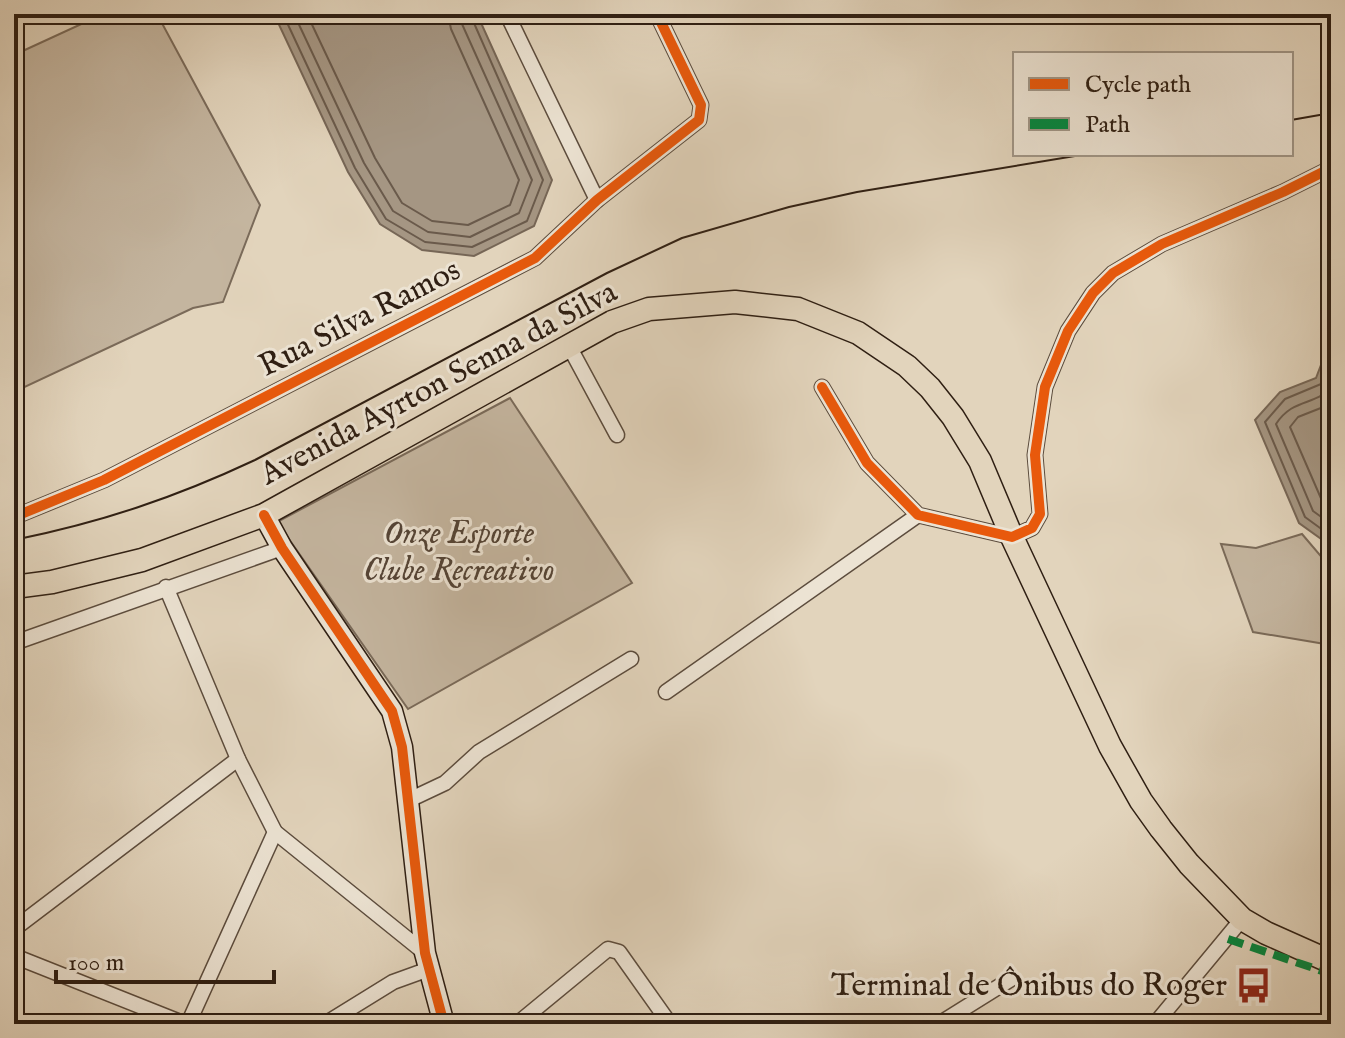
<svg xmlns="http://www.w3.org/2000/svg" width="1345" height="1038" font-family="'IM FELL English',serif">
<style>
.green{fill:#c4b59f;stroke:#7a6a59;stroke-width:2}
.water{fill:#a59683;stroke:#766656;stroke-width:2}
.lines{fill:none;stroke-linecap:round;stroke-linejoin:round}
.shore{stroke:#6a5a4b;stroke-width:2}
.street-casing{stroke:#5c4c3d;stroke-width:17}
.secondary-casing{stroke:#2f1f13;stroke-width:23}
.primary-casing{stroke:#2f1f13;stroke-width:25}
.street{stroke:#ece3d3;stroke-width:14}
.secondary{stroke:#ece3d3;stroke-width:20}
.primary{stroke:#e2d4bc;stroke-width:22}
.tram{stroke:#2f1f13;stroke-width:2}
.quiet{stroke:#00873e;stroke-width:8;stroke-dasharray:16 8;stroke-linecap:butt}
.cycleway-casing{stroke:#ece3d3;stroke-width:15}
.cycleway{stroke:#e8590c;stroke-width:10}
.labels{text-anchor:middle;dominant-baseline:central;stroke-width:6;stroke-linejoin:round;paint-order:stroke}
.street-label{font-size:32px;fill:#2f1f13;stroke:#ece3d3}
.park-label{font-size:32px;font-style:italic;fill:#544436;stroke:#ece3d3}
.poi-label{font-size:32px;fill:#2f1f13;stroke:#ece3d3;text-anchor:end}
</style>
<rect width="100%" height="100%" fill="#e2d4bc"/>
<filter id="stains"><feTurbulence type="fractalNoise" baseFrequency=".0025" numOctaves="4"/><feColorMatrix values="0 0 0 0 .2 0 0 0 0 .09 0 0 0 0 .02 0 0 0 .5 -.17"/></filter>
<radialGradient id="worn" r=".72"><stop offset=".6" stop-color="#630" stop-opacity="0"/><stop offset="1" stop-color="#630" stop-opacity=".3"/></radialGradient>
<g class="green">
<path d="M103,14h54l103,191 -37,97 -30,6 -179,84v-337z"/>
<path d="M510,398l122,185 -224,126 -131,-187z"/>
<path d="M1302,534l29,34v77l-78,-13 -32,-88 35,4z"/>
</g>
<g class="water">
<path d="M274,14h203l75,166 -18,46 -60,30 -52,-6 -42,-26 -32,-52z"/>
<path d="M1324,357l7,1v188l-32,-23 -44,-103 25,-28 36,-14z"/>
</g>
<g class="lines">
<g class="shore">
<path d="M283,14l72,154 31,51 39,23 47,5 55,-26 16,-41 -73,-166"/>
<path d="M294,14l70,149 29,48 35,21 42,5 49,-24 13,-33 -70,-156 -2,-10"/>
<path d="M307,14l68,144 27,45 30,18 36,4 42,-20 9,-25 -68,-151 -3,-15"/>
<path d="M1331,365l-10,19 -36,15 -20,23 40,95 26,19"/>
<path d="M1331,388c-17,18 -38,10 -55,36l37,87 18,13"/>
<path d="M1331,404l-33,13 -8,10 33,76 8,6"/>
</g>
<defs>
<g id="street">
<path d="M507,14l90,186"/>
<path d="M569,346l48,89"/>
<path d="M822,387l45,76 51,52 94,22 20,-9 8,-14 -5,-59 10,-68 23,-56 25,-38 20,-20 49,-29 121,-52 48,-24"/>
<path d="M14,517l90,-37 431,-222 62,-58 102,-80 2,-15 -44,-91"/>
<path d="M166,587l72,172 37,73 150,121"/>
<path d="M14,643l268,-95"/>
<path d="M666,692l252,-177"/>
<path d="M409,800l36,-17 34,-31 152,-93"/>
<path d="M14,929l224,-170"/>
<path d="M14,956l171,68"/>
<path d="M188,1024l87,-192"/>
<path d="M325,1024l68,-42 36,-13"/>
<path d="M517,1024l91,-75 11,3 51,72"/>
<path d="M939,1024l72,-45"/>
<path d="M1155,1024l87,-105"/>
</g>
<path id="secondary" d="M264,515l18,33 110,163 10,36 23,206 19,71"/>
<path id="primary" d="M14,587l38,-5 90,-22 122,-45 348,-193 37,-13 86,-7 63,7 60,24 49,33 23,22 23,29 27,44 32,76 98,209 31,55 20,28 28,35 53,55 24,14 65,29"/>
</defs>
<use href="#street" class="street-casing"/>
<use href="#secondary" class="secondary-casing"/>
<use href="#primary" class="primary-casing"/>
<use href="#street" class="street"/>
<use href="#secondary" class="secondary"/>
<use href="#primary" class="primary"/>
<g class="tram">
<path d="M1291,120l40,-7"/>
<path d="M14,540c88,-18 160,-42 241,-80l352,-187 75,-35 107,-31 68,-15 230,-38"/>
</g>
<path class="quiet" d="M1228,939l103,35"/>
<defs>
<g id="cycleway">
<path d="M822,387l45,76 51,52 94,22 20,-9 8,-14 -5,-59 10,-68 23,-56 25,-38 20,-20 49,-29 121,-52 48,-24"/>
<path d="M264,515l18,33 110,163 10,36 23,206 19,71"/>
<path d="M14,517l90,-37 431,-222 62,-58 102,-80 2,-15 -44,-91"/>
</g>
</defs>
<use href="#cycleway" class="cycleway-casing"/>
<use href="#cycleway" class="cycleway"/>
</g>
<defs>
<symbol id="bus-bare" viewBox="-9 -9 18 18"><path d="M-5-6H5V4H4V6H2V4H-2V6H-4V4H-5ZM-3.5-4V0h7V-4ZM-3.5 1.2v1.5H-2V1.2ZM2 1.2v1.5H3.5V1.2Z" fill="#8f2418" stroke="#ece3d3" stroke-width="2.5" paint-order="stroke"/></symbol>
</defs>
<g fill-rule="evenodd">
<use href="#bus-bare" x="1228" y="960" width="51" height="51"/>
</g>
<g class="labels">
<g class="street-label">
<text transform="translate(360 319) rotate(-27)">Rua Silva Ramos</text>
<text transform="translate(439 384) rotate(-28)">Avenida Ayrton Senna da Silva</text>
</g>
<g class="park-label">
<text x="459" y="534">Onze Esporte<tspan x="459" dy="37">Clube Recreativo</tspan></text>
</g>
<g class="poi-label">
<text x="1227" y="986">Terminal de Ônibus do Roger</text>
</g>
</g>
<rect width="1345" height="1038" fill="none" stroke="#e2d4bc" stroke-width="48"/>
<rect x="16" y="16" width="1313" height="1006" fill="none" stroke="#2f1f13" stroke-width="4"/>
<rect x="24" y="24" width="1297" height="990" fill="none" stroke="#2f1f13" stroke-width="2"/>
<rect x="1013" y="52" width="280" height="104" fill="#ece3d3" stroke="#a09586" stroke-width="2"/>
<rect x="1029" y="78" width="40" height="12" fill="#e8590c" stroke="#a09586" stroke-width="2"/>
<text x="1085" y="92" font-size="24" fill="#2f1f13">Cycle path</text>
<rect x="1029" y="118" width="40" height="12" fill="#00873e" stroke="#a09586" stroke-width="2"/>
<text x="1085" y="132" font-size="24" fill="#2f1f13">Path</text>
<path d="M56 970v12h218v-12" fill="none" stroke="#2f1f13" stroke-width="4"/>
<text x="68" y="970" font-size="24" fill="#2f1f13" stroke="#ece3d3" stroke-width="6" paint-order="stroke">100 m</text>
<rect width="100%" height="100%" filter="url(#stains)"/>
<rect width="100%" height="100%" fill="url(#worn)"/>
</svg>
